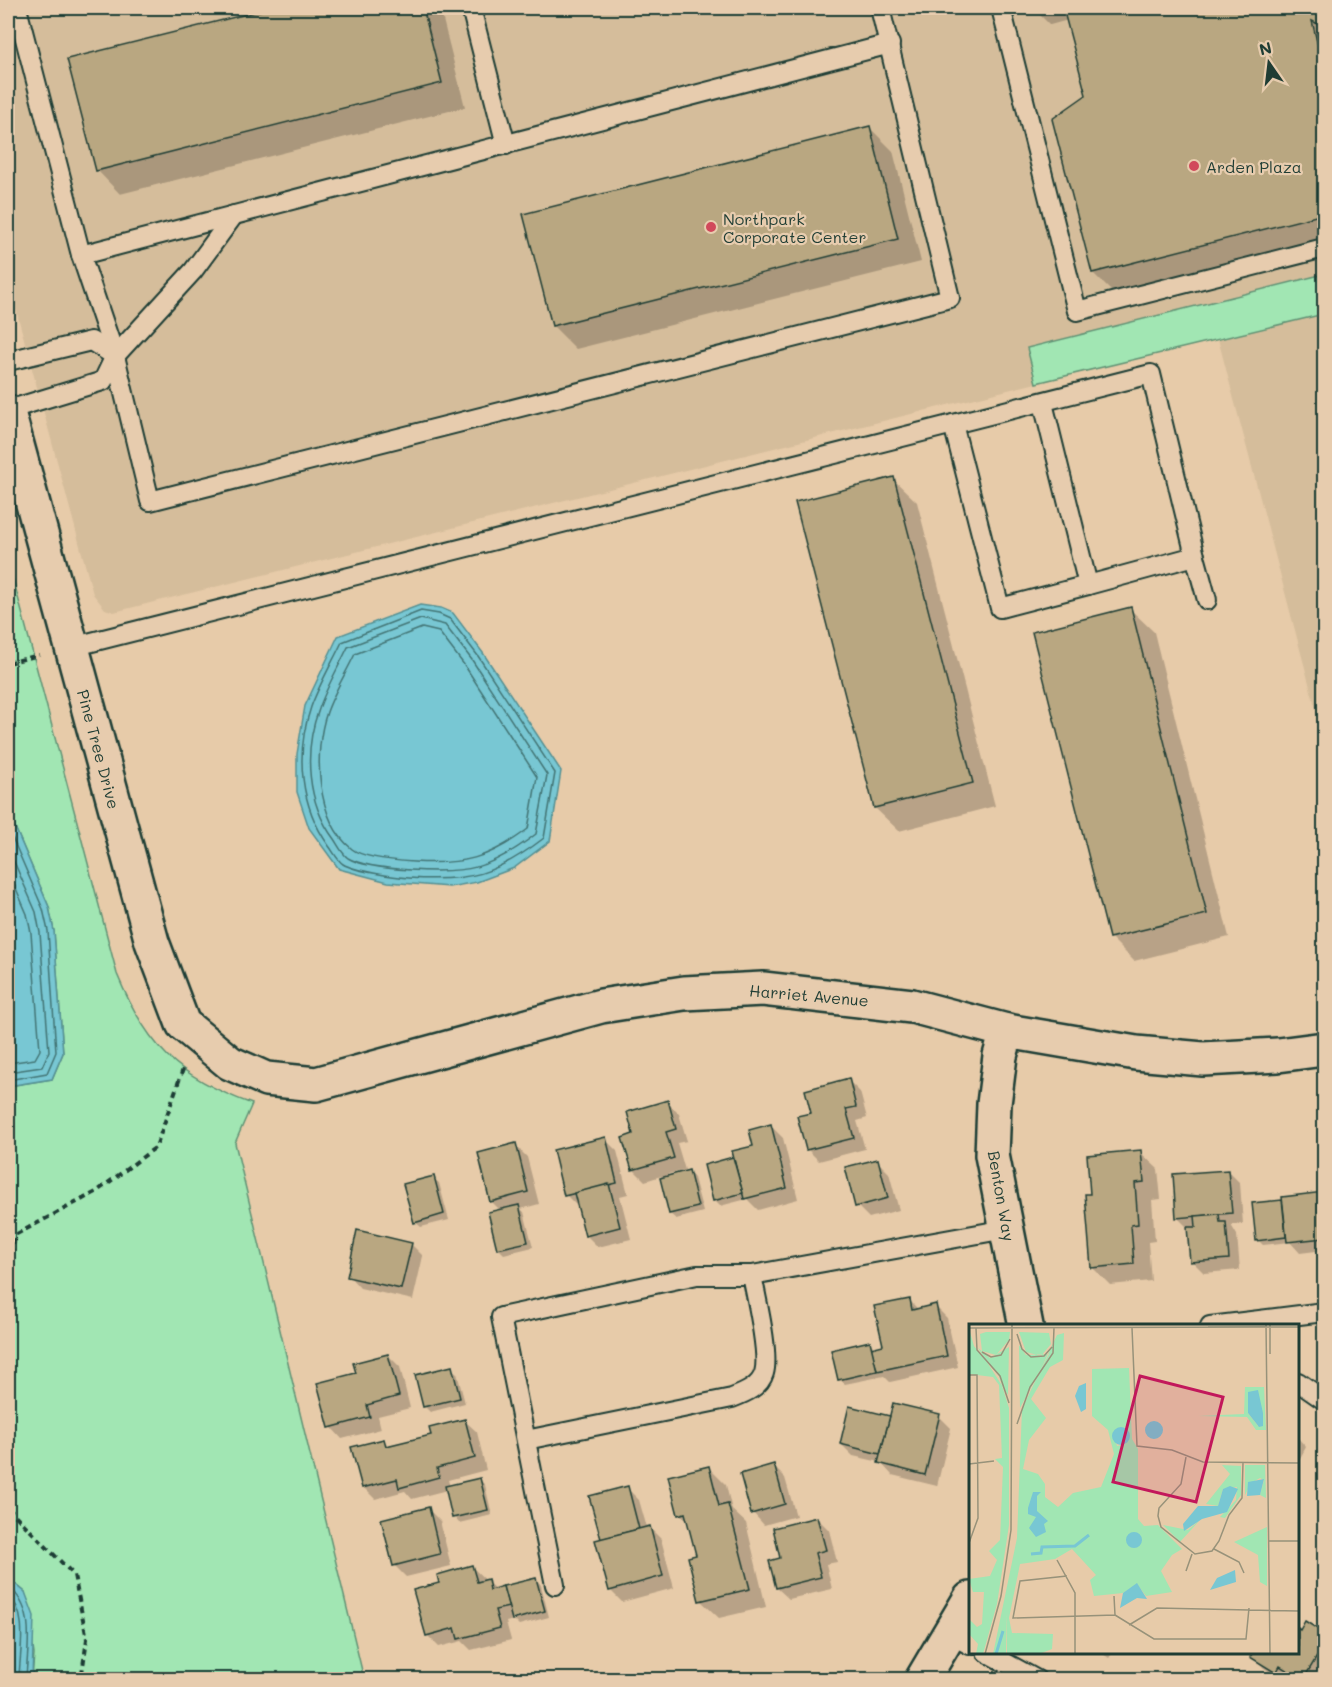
<svg xmlns="http://www.w3.org/2000/svg" width="1332" height="1687" font-family="Mali,sans-serif">
<style>
.built{fill:#d5bd9b}
.green{fill:#a1e6b3;stroke:#609274;stroke-width:1.5}
.water{fill:#78c7d3;stroke:#549093;stroke-width:1.5}
.shadow{fill:#0003}
.lines{fill:none;stroke-linecap:round;stroke-linejoin:round}
.shore{stroke:#437474;stroke-width:1.5}
.building{fill:#b9a781;stroke:#1f3d34;stroke-width:1.5}
.service-casing{stroke:#1f3d34;stroke-width:22}
.minor-casing{stroke:#1f3d34;stroke-width:38}
.tertiary-casing{stroke:#1f3d34;stroke-width:38}
.path{stroke:#1f3d34;stroke-width:4;stroke-dasharray:6 4.5;stroke-linecap:butt}
.service{stroke:#e7ccae;stroke-width:18}
.minor{stroke:#e7ccae;stroke-width:33}
.tertiary{stroke:#e7ccae;stroke-width:33}
.poi-dot{fill:#d1495b;stroke:#e7ccae;stroke-width:2}
.labels{text-anchor:middle;dominant-baseline:central;stroke-width:4.5;stroke-linejoin:round;paint-order:stroke}
.poi-label{font-size:16px;fill:#1f3d34;stroke:#e7ccae;text-anchor:start}
.street-label{font-size:16px;fill:#1f3d34;stroke:#e7ccae}
.inset-river{fill:none;stroke:#78c7d3;stroke-width:3}
.inset-road{fill:none;stroke:#97927a;stroke-width:1.5}
.view{fill:#c2185b;fill-opacity:0.15;stroke:#c2185b;stroke-width:3}
.inset-edge{fill:none;stroke:#1f3d34;stroke-width:3}
</style>
<rect width="100%" height="100%" fill="#e7cba9"/>
<filter id="ink" filterUnits="userSpaceOnUse"><feTurbulence type="fractalNoise" baseFrequency=".0167" numOctaves="2"/><feDisplacementMap in="SourceGraphic" scale="12" xChannelSelector="R" yChannelSelector="G"/><feConvolveMatrix kernelMatrix="1 2 1 2 8 2 1 2 1" color-interpolation-filters="sRGB"/></filter>
<g filter="url(#ink)">
<g class="built">
<path d="M8,8h1316v266l-297,74 9,35 -922,229 -9,-3 -12,-15 -85,-314z"/>
<path d="M1324,314v426l-106,-401z"/>
</g>
<g class="green">
<path d="M1324,274v40l-288,69 -9,-35z"/>
<path d="M8,559l109,415c30,73 61,103 135,130l-17,39 129,536h-332l2,-25 -9,-62 -17,-14v-492l44,-7 11,-26 -9,-122 -5,-24 -41,-96z"/>
</g>
<g class="water">
<path d="M420,605l21,3 12,5 30,40 78,118 -11,70 -36,27 -37,14 -28,5 -61,-5 -49,-13 -30,-41 -12,-36v-38l8,-48 33,-70z"/>
<path d="M8,811l41,96 5,24 9,122 -11,26 -44,7z"/>
<path d="M8,1578l17,14 9,24 -2,63h-24z"/>
</g>
<g class="shadow">
<path d="M277,8h163l25,99 -345,87 -23,-24 -28,-110z"/>
<path d="M1033,8h291v235l-208,53 -23,-23 -5,-177 -20,-76 -18,5z"/>
<path d="M870,128l23,23 28,111 -345,87 -23,-23z"/>
<path d="M893,479l24,23 78,304 -96,25 -24,-23z"/>
<path d="M1130,609l24,23 75,305 -95,24 -24,-24z"/>
<path d="M848,1080l12,12 7,26 -10,3 8,28 -46,12 -12,-12 6,-35z"/>
<path d="M667,1102l12,12 8,27 -10,2 8,27 -17,4 1,3 20,-5 5,6 9,34 -27,7 -6,-5 -9,-38 -16,5 -12,-12 2,-34z"/>
<path d="M771,1126l12,12 15,61 -40,11 -11,-11 -27,7 -6,-6 19,-41 3,3 19,-15z"/>
<path d="M605,1139l12,12 11,43 -8,2 11,43 -33,8 -12,-12 -8,-28 -12,-12z"/>
<path d="M515,1145l12,12 12,47 -18,5 3,3 9,35 -29,7 -5,-5 2,-38 -10,-10z"/>
<path d="M1140,1152l18,17 3,30 -9,1 3,41 -7,1 3,39 -41,4 -18,-18v-72z"/>
<path d="M877,1161l12,12 10,37 -30,8 -12,-12z"/>
<path d="M1228,1171l12,12 3,41 -12,1 6,10 3,35 -36,3 -12,-12 -3,-32 -12,-12z"/>
<path d="M433,1178l6,5 10,37 -28,7 -6,-5z"/>
<path d="M1324,1193v57l-24,3 -10,-11 -27,3 -5,-5 23,-38 3,3 -1,-7z"/>
<path d="M411,1244l12,12 -10,44 -53,-12 -11,-12z"/>
<path d="M909,1300l10,10 16,-4 12,12 11,49 -68,15 -6,-6 -39,8 -6,-5 31,-36 5,5 10,-1z"/>
<path d="M388,1355l12,12 10,41 -32,8 3,13 -39,10 -11,-12 27,-53z"/>
<path d="M451,1368l6,5 8,30 -35,9 -6,-6z"/>
<path d="M939,1416l12,12 -14,58 -45,-11 -12,-13 -27,-6 -12,-12 50,-26z"/>
<path d="M465,1421l12,11 9,38 -38,10 2,7 29,-8 6,6 7,30 -33,8 -5,-6 -7,-27 -35,9 -7,-8 -30,8 -12,-12 20,-47 7,7 43,-11z"/>
<path d="M1298,1438l8,9 -8,15z"/>
<path d="M773,1466l12,12 11,38 -32,9 -11,-12z"/>
<path d="M708,1467l18,18 6,25 14,13 20,84 -47,11 -18,-17 -11,-43 8,-2 -8,-32 -10,-10z"/>
<path d="M627,1488l12,12 8,28 2,-1 12,12 13,49 -52,14 -12,-12 -7,-50z"/>
<path d="M428,1509l12,12 11,45 -45,11 -12,-12z"/>
<path d="M817,1518l12,12 8,32 -11,2 6,25 -43,10 -12,-11 5,-29z"/>
<path d="M472,1567l24,23 40,-11 5,6 8,32 -30,8 -5,-5 -8,2 5,18 -40,10 -9,-9 -23,6 -12,-12 14,-51z"/>
<path d="M1305,1623l19,12 -2,45 -30,-3 -10,3 -18,-12 -12,-12 46,-4v-22l2,2z"/>
<path d="M1100,1652h13l-4,6z"/>
<path d="M663,1676l4,4h-20z"/>
</g>
<g class="lines">
<g class="shore">
<path d="M421,611l18,3 11,5 28,37 77,117 -11,65c-48,37 -75,44 -135,40 -14,-1 -55,-7 -66,-14 -6,-4 -10,-13 -14,-18 -29,-40 -34,-92 -18,-139 8,-22 21,-44 31,-65z"/>
<path d="M421,619l24,6 27,35 75,115 -11,59c-45,35 -69,40 -126,36 -16,-1 -49,-4 -62,-12 -6,-4 -10,-13 -14,-19 -27,-36 -31,-87 -15,-130 7,-21 19,-41 29,-62z"/>
<path d="M422,628l17,4 26,34 72,111 -9,52c-39,30 -66,36 -114,33 -15,-1 -51,-4 -62,-13 -36,-29 -39,-97 -25,-137 7,-20 19,-39 28,-58z"/>
<path d="M8,828l35,81 5,22 8,121 -9,21 -39,7"/>
<path d="M8,848l28,64 4,21 9,118 -7,16 -34,5"/>
<path d="M8,870l19,44 4,19 9,117 -5,9 -27,4"/>
<path d="M8,1586c29,24 19,60 18,94"/>
<path d="M8,1595c22,19 11,59 11,85"/>
<path d="M8,1610l4,11 -3,59"/>
</g>
</g>
<g class="building">
<path d="M271,8h152l19,75 -346,88 -29,-112z"/>
<path d="M1063,8h261v19l-12,-6 12,50v143l-232,59 -40,-154 34,-24z"/>
<path d="M870,126l28,113 -346,87 -29,-112z"/>
<path d="M894,477l79,306 -99,25 -79,-306z"/>
<path d="M1131,607l76,307 -98,24 -77,-306z"/>
<path d="M849,1078l7,29 -10,2 8,29 -48,12 -9,-34 14,-3 -6,-23z"/>
<path d="M668,1100l8,29 -10,3 8,26 -42,12 -10,-32 11,-4 -6,-22z"/>
<path d="M771,1124l16,64 -43,11 -12,-48 21,-5 -4,-16z"/>
<path d="M606,1137l11,46 -53,13 -11,-46z"/>
<path d="M516,1143l12,49 -38,10 -12,-49z"/>
<path d="M1141,1150l3,32 -9,1 3,41 -7,1 3,39 -43,4 -6,-74h5l-3,-39z"/>
<path d="M733,1157l10,36 -30,8 -9,-36z"/>
<path d="M878,1159l10,39 -33,9 -10,-40z"/>
<path d="M689,1170l9,37 -29,7 -9,-36z"/>
<path d="M1228,1170l4,43 -56,5 -3,-44z"/>
<path d="M434,1176l10,38 -30,9 -11,-39z"/>
<path d="M609,1184l11,43 -35,9 -11,-43z"/>
<path d="M1324,1192v46l-37,4 -5,-45z"/>
<path d="M1282,1200l4,37 -30,4 -4,-38z"/>
<path d="M519,1205l9,37 -31,7 -9,-37z"/>
<path d="M1219,1214l1,8h6l3,37 -39,3 -3,-35h9l-1,-11z"/>
<path d="M357,1230l55,13 -11,46 -54,-12z"/>
<path d="M910,1299l2,11 24,-6 11,52 -70,15 -6,-23 12,-3 -9,-39z"/>
<path d="M870,1341l7,30 -39,9 -7,-30z"/>
<path d="M388,1354l11,42 -32,9 3,12 -41,11 -12,-45 39,-10 -3,-10z"/>
<path d="M452,1366l8,32 -37,9 -8,-32z"/>
<path d="M893,1403l47,11 -15,61 -47,-12z"/>
<path d="M849,1406l41,10 -10,38 -40,-10z"/>
<path d="M465,1419l10,39 -38,10 2,9 -40,11 -2,-9 -35,9 -11,-41 33,-8 2,7 45,-11 -2,-7z"/>
<path d="M774,1464l11,40 -34,10 -11,-40z"/>
<path d="M709,1466l10,40 9,-2 22,85 -51,12 -11,-44 8,-2 -11,-42 -7,2 -10,-39z"/>
<path d="M480,1478l8,32 -36,8 -7,-32z"/>
<path d="M628,1486l11,43 -38,10 -12,-43z"/>
<path d="M429,1507l11,47 -47,12 -12,-47z"/>
<path d="M817,1517l9,33 -11,3 6,24 -45,11 -7,-27 11,-3 -7,-30z"/>
<path d="M650,1526l13,50 -54,15 -14,-51z"/>
<path d="M472,1565l5,17 11,-3 2,11 13,-4 6,21 -14,3 5,18 -42,11 -3,-11 -29,8 -13,-46 26,-7 -2,-8z"/>
<path d="M536,1578l9,33 -33,9 -9,-34z"/>
<path d="M1305,1621l19,12v12l-21,35 -23,-14 -4,7 -26,-16 3,-5h45v-24l2,2z"/>
</g>
<g class="lines">
<defs>
<g id="service">
<path d="M17,8l64,247 34,101 35,145 800,-203 -70,-290"/>
<path d="M471,8l35,137"/>
<path d="M1001,8l76,303 247,-63"/>
<path d="M81,255l809,-211"/>
<path d="M8,361l83,-20 24,15"/>
<path d="M8,410l95,-29 12,-25 78,-85 41,-56"/>
<path d="M953,424l47,184 88,-23"/>
<path d="M1195,556l12,44"/>
<path d="M72,647l1079,-273 44,182 -107,29 -45,-182"/>
<path d="M1210,1326l114,-14"/>
<path d="M1298,1382l26,18"/>
<path d="M526,1440l206,-42c13,-5 28,-11 32,-25 6,-19 -8,-76 -12,-98"/>
<path d="M555,1585l-54,-268 196,-42h55l254,-46"/>
<path d="M950,1634l20,11"/>
<path d="M986,1652l51,28"/>
</g>
<g id="minor">
<path d="M1007,1031l-7,25 -6,48 -2,51 34,171"/>
<path d="M922,1680l48,-81"/>
</g>
<path id="tertiary" d="M8,412l144,530 31,82 47,39 36,16 50,5 285,-78 83,-13 79,-4 149,17 95,25 129,22 67,6 75,-4 46,-6"/>
</defs>
<use href="#service" class="service-casing"/>
<use href="#minor" class="minor-casing"/>
<use href="#tertiary" class="tertiary-casing"/>
<g class="path">
<path d="M8,663l31,-8"/>
<path d="M8,1275l7,-40 81,-43 60,-45 27,-78"/>
<path d="M8,1508l66,67 13,64 -6,41"/>
</g>
<use href="#service" class="service"/>
<use href="#minor" class="minor"/>
<use href="#tertiary" class="tertiary"/>
</g>
</g>
<g class="poi-dot">
<circle cx="1194" cy="166" r="6"/>
<circle cx="711" cy="227" r="6"/>
</g>
<g class="labels">
<g class="poi-label">
<text x="1206" y="166">Arden Plaza</text>
<text x="723" y="218">Northpark<tspan x="723" dy="18">Corporate Center</tspan></text>
</g>
<g class="street-label">
<text transform="translate(99 749) rotate(75)">Pine Tree Drive</text>
<text transform="translate(809 995) rotate(5)">Harriet Avenue</text>
<text transform="translate(1002 1196) rotate(80)">Benton Way</text>
</g>
</g>
<g transform="translate(969 1324)">
<rect width="330" height="330" fill="#e7cba9"/>
<path d="M1,8l4,14 25,30 10,32v117l-12,79 -14,50h-7l2,-10 -9,-10v-15l8,8 5,-3 2,-32h-11l-4,-13 21,-3 7,-16 -8,-9 11,-11 3,-73 -8,-8 7,-1 -3,-73 -6,-8 -24,-3zM17,8h24l-1,8 -13,15 -14,-4 -2,-17zM50,8l30,1 2,11 -10,12 -15,-4zM95,9l-1,27 -13,7 -19,32 15,19 -17,22 -6,29 15,5 7,10v13l13,10 15,-14 28,-6 13,-33 -6,-24 -16,-14v-47l37,-1 3,71 6,10v70l6,7 14,-1 24,24 -10,6 -11,16 11,21 -26,4 -9,-12 -14,9 -29,3 -4,-16 6,-5 -24,-26 -17,10 -35,5 -11,54 3,15 41,1 -1,15 -13,5h-32v-41l-1,41h-13l24,-116 5,-129 35,-74zM158,102l-1,18 -9,2 -3,-12zM50,21l7,10 23,-1 -29,54zM40,23l-1,48 -30,-47 12,10zM276,63h19l2,43h-10l-9,-13 -49,-1 46,-2zM279,68l15,21 -5,13 -10,-13zM253,141l19,1v29l-16,23 -5,-1 16,-17 1,-13 -14,2 -5,17 -12,-2 24,-30zM276,141h20l1,33 -6,-3 4,-15 -4,-2 -9,5 -6,12zM231,196l-20,22 -17,-17 25,5zM298,203v59l-7,-4 -2,-27 -24,-13z" fill="#a1e6b3" fill-rule="evenodd"/>
<path d="M117,59v26l-5,3 -6,-16 4,-10zM289,66l5,23v13l-4,1 -11,-14v-21zM176 106a9 9 0 1 1 18 0a9 9 0 1 1-18 0ZM143 112a9 9 0 1 1 18 0a9 9 0 1 1-18 0ZM295,155l-4,16 -13,1 1,-14zM261,162l8,3 -11,23 -25,7 -18,12 -1,-7 15,-18h20l5,-17zM64,168h8l-4,4v15l11,10 -4,3 2,8 -10,5 -7,-9 7,-11 -8,-3v-6zM157 216a8 8 0 1 1 16 0a8 8 0 1 1-16 0ZM266,246l1,12 -26,8 7,-12zM168,259l10,16 -10,-1 -17,10 3,-15z" fill="#78c7d3"/>
<path class="inset-river" d="M62,230l10,-1 1,-6 33,-1 14,-11M27,330l7,-23"/>
<path class="inset-road" d="M297,0l4,330M301,0v30M239,3h57M0,4l330,-1M7,4l1,22 23,26 9,27M163,4l5,118 35,4 31,12 96,1M48,10l5,15 9,8 13,-1 8,-9M13,28l9,5 10,-2 9,-16M0,51h8l1,143 -9,25M48,100l13,-37 23,-34 1,-25M217,133l-5,27 -22,24 -1,8 3,11 34,27 17,-3 7,-10 10,-26 13,-17 1,-35M0,140l25,-3M300,217h30M245,225l25,13 5,11M88,236l18,33v61M217,247l6,-17M98,252l-47,5 -7,37 102,-3M145,272l1,19M146,291l39,24h92l3,-31M160,301l28,-17 142,3M16,330l16,-58 10,-66 1,-206"/>
<path class="view" d="M171,52l83,21 -27,105 -83,-20z"/>
<rect width="330" height="330" class="inset-edge"/>
</g>
<rect width="1332" height="1687" fill="none" stroke="#e7ccae" stroke-width="30"/>
<rect x="15" y="15" width="1302" height="1657" fill="none" stroke="#1f3d34" stroke-width="2" filter="url(#ink)"/>
<g transform="translate(1269 63) rotate(346)" stroke="#e7ccae" stroke-width="4.5" paint-order="stroke">
<path d="M0-4.5L10 22L0 15L-10 22Z" fill="#1f3d34"/>
<text y="-9" font-size="16" font-weight="bold" text-anchor="middle" fill="#1f3d34">N</text>
</g>
</svg>
